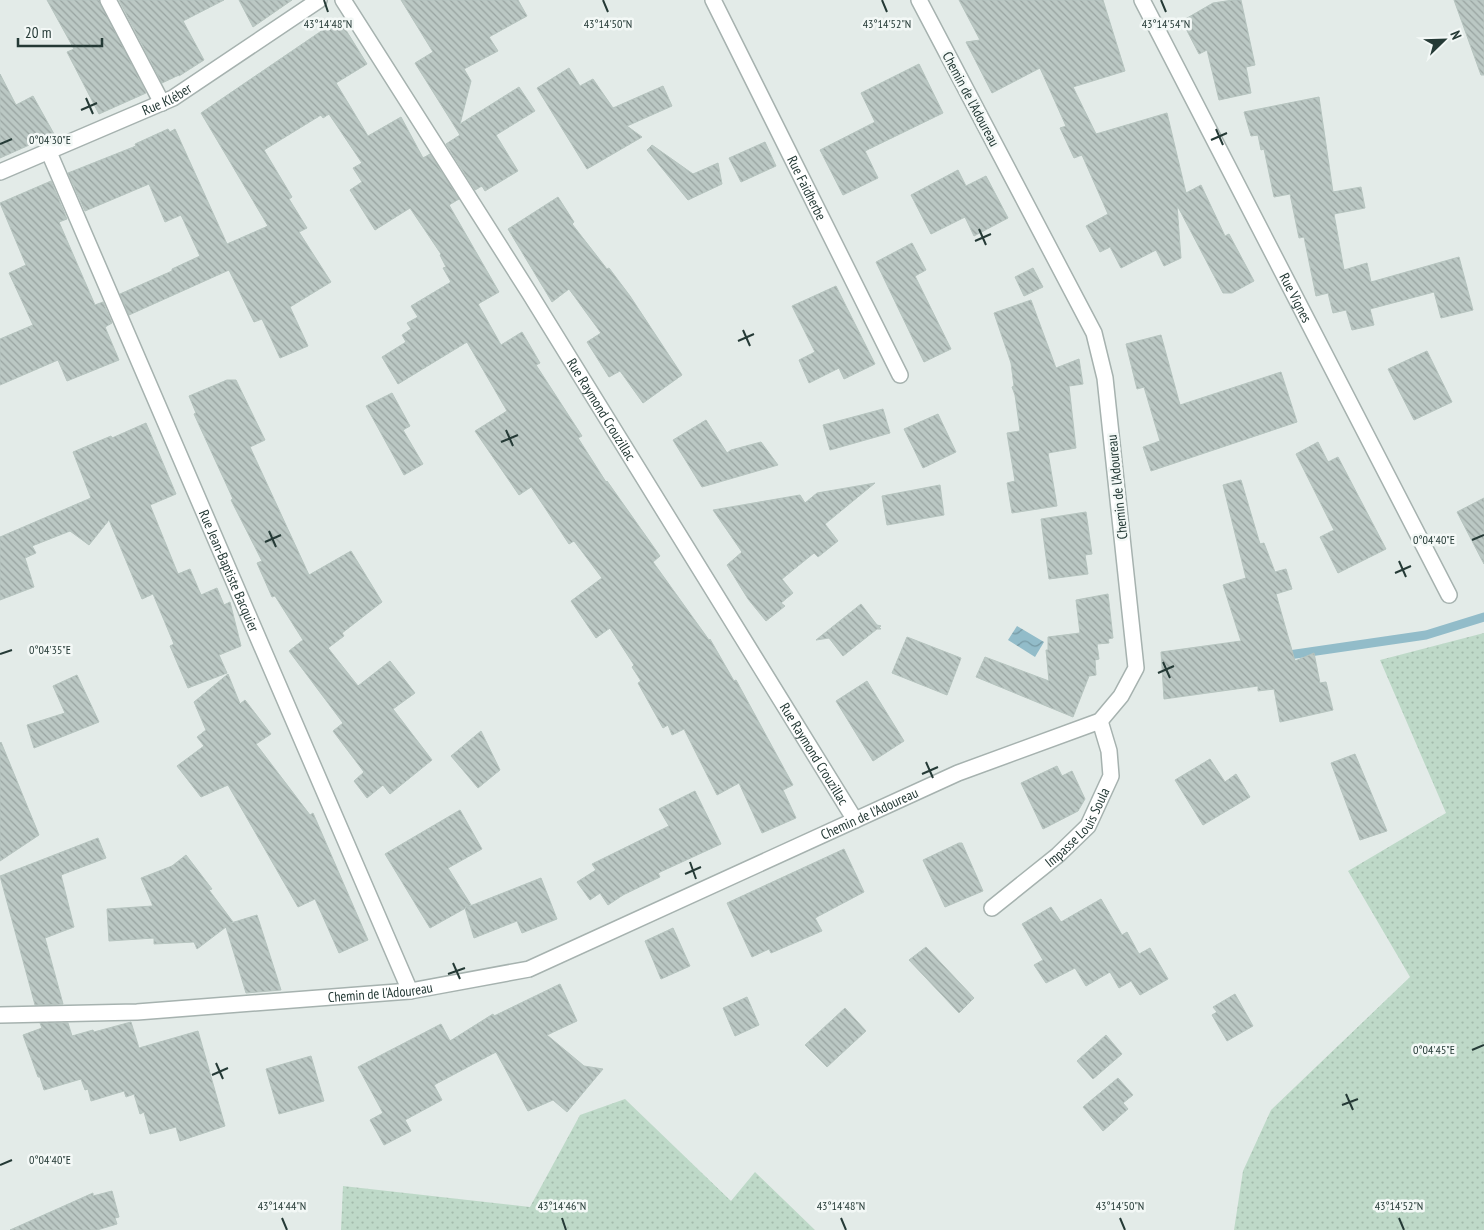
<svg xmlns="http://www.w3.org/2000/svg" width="1484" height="1230" font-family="'PT Sans Narrow',sans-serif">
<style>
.grass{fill:url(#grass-dots)}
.water{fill:url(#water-waves)}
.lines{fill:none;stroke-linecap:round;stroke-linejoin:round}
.stream{stroke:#92bcc9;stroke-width:9}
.building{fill:url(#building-back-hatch);stroke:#b6c4bf}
.minor-casing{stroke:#a6b2af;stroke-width:18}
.minor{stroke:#fff;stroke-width:15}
.ticks{fill:none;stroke:#253a36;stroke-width:2}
.labels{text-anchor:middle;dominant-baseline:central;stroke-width:5;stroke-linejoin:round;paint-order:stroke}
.street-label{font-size:14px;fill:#253a36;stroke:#f3f8f6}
.ticks-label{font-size:12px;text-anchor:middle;fill:#253a36;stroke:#f3f8f6;stroke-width:5;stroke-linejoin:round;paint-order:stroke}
</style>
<defs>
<pattern id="grass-dots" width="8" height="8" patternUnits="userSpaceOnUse" patternTransform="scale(1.25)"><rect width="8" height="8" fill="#bed9c8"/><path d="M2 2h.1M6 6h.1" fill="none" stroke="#a3bbac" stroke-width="1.8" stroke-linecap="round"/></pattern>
<pattern id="water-waves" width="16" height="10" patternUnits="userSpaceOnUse" patternTransform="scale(1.25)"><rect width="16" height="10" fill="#92bcc9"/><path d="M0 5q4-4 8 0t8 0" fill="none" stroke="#779aa4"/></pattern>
<pattern id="building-back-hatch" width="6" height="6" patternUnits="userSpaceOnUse" patternTransform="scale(1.25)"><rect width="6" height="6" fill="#bbc8c4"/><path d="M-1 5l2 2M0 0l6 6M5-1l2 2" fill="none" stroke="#98a3a0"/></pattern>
</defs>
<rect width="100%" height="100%" fill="#e3ebe8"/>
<g class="grass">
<path d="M1484,633v597h-250l9,-59 28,-61 139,-133 -62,-106 98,-58 -66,-153z"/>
<path d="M625,1099l106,102 24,-29 60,58h-474l2,-44 187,21 50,-92z"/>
</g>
<path class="water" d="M1017,626l27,16 -9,15 -27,-17z"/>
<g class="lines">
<path class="stream" d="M1282,656l144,-21 58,-18"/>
</g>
<g class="building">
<path d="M47,0h52l47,93 -47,21 -32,-62 7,-3z"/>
<path d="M119,0h105l-41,21 21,39 -25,16v-1l-17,8z"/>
<path d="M239,0h53l-39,27z"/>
<path d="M401,0h117l9,16 -38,21 9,14 -34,18 7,12 -11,43 59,-37 16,24 -39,24 22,36 -33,20 -3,-5 -7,4 -29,-46 14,-9 -45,-72 18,-11z"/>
<path d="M959,0h144l22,71 -52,16 23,47 71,-21 19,80 15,-8 24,51 4,-2 25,47 -22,12h-9l-46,-88 4,53 -17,8 -8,-16 -35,18 -11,-21 -10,5 -14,-26 22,-12 -26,-59 -8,3 -14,-30 6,-2 -26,-58 -48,25 -26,-51 14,-2z"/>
<path d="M1233,0h8l14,65 -9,2 5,26 -32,7 -12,-50 -8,4 -17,-33 31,-18z"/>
<path d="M1454,0h30v75h-3z"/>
<path d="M339,19l28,45 -31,19 32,53 33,-19 22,41 7,-4 29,45 -10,6 50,87 -21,12 23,41 21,-13 18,31 -4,2 46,71 -4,2 28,44 1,-1 53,75 -7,6 56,78 1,-1 24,42 2,-1 57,105 -10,5 13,28 -34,15 -23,-50 -22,12 -33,-66 -12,6 -4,-10 -5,3 -25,-45 3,-2 -9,-14 2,-2 -24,-37 -14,10 -25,-37 31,-23 -28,-37 -5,3 -38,-57 -12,8 -44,-64 32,-20 -40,-69 -69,42 -16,-27 24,-15 -4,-7 9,-6 -4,-6 11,-6 -7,-11 40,-24 -8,-14 3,-1 -6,-12 1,-1 -31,-46 -35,22 -25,-40 12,-8 -9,-14 9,-5 -33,-49 -6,4 -2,-3 -57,35 28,47 -3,2 18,29 -8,4 32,50 -41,25 18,39 -28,12 -18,-39 -8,3 -25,-52 -100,45 -9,-21 52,-23v-2l28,-13 -19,-41 -16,7 -16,-38 -64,27 -17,-38 68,-27 -1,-2 33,-15 2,3 5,-3 52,115 41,-18 -67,-113z"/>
<path d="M919,64l24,49 -78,38 13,27 -35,17 -23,-45 55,-28 -14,-29z"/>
<path d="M569,68l11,18 13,-7 20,29 50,-22 9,20 -45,20 15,11 -55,32 -50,-81z"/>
<path d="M0,74l16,31 17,-9 21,38 -54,24z"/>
<path d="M1319,97l14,95 28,-5 4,21 -31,6 10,56 23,-7 4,19 88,-25 14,53 -32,8 -7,-26 -64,17 4,16 -22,5 -6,-20 -13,3 -5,-20 -12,3 -12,-59 -5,1 -9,-44 -16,3 -10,-48 -3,1 -3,-15 -7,1 -7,-24z"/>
<path d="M765,142l11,24 -35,16 -12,-24z"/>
<path d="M652,145l41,29 25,-11 4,21 -34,16 -41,-50z"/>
<path d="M958,170l8,16 20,-10 22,42 -34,18 -9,-19 -34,17 -20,-39z"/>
<path d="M51,181l16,38 -8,3 36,83 8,-3 9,21 -7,4 14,33 -52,21 -9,-21 -58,25v-46l33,-14 -24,-52 17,-8 -26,-62z"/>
<path d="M558,197l16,25 -2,2 35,45 2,-1 21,28 52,79 -39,28 -23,-32 -11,6 -22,-35 14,-9 -32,-44 -17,13 -44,-73z"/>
<path d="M912,243l14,27 -11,6 36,73 -27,13 -48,-100z"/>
<path d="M1033,268l10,19 -19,9 -9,-19z"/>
<path d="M836,286l39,78 -31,15 -5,-11 -30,15 -10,-23 16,-8 -23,-46z"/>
<path d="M1031,300l25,68 23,-9 4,25 -14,2 7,62 -28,5 9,53 -45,7 -5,-30 8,-2 -8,-48 13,-2 -5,-36 -3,-8 2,-1 -3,-23 -17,-50z"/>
<path d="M1161,335l19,70 101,-33 16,50 -146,49 -8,-24 17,-6 -16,-54 -7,2 -11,-45z"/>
<path d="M1427,351l25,51 -38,18 -26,-51z"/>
<path d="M227,380h9l29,60 -15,7 59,128 42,-24 31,51 -40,31 2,3 -16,12 30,38 32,-25 25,32 -22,16 39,51 -42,34 -7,-9 -16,13 -13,-17 10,-9 -31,-41 10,-8 -54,-72 14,-11 -28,-44 -3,1 -15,-34 5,-2 -31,-61 2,-1 -39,-85 2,-1 -7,-17z"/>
<path d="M392,393l18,33 -7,4 20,34 -19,11 -38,-69z"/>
<path d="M883,409l7,24 -60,17 -7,-25z"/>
<path d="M938,414l18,38 -33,16 -19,-39z"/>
<path d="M706,420l21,33 4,-3 30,-8 17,23 -76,22 -29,-47z"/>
<path d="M146,423l30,71 -26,11 28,69 12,-5 11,26 16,-7 7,17 6,-3 11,44 -22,9 8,18 -39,15 -18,-42 4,-2 -21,-50 -11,5 -33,-79 -20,25 -19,-14 -38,15 4,7 -11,5 9,29 -34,13v-63l91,-39 -18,-46 38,-16 1,2z"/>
<path d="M1318,442l10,20 10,-5 48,92 -48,24 -18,-36 14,-7 -38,-76z"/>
<path d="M1241,480l19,64 4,-1 11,29 11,-3 6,20 -16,5 19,67 19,-8 6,30 6,-1 7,28 -53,12 -6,-33 -16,2v-5l-94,13 -3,-47 80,-11 -18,-56 23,-7 -23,-93z"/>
<path d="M875,483l-50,41 13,17 -20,16 -4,-4 -32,26 11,14 -12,10 4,3 -19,15 -18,-22 -21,-34 15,-13 -29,-42 87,-15 5,8 12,-10z"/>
<path d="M940,485l4,30 -57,10 -5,-29z"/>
<path d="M1484,498v66l-27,-52z"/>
<path d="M1086,512l6,42 -7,1 3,19 -39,5 -8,-60z"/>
<path d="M1108,594l5,44 -5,1 1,4 -12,1 2,15 -4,1 1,15 -7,1 -16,41 -97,-40 9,-20 64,24 -3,-31h2v-13l32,-4 -4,-33z"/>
<path d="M861,604l16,21 4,1 -2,1 2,2h-4l-34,27 -14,-18 -13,2z"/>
<path d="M907,637l54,21 -14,37 -55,-22z"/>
<path d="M228,674l12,30 5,-4 26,34 -15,10 54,71 3,-2 55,127 -29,13 -24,-54 -17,8 -70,-122 -27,12 -24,-31 27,-20 -7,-9 9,-7 -12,-28z"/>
<path d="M77,675l22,47 -65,26 -7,-23 38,-12 -12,-27z"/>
<path d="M867,681l37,60 -31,20 -37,-60z"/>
<path d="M481,731l19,39 -22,18 -27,-32z"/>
<path d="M1,742l38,93 -39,26v-118z"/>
<path d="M1355,754l32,77 -27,9 -29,-77z"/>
<path d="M1210,759l15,23 11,-8 14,23 -47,28 -28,-45z"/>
<path d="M1057,766l5,10 10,-5 13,28 -7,12 -35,18 -22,-46z"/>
<path d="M695,791l26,53 -63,29 2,4 -37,18 -15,10 -8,-12 -10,7 -13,-18 19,-12 -4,-6 77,-38 -10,-17z"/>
<path d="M460,810l22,39 -34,19 23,37 -41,23 -45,-74z"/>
<path d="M98,838l8,20 -45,17 13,52 -29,11 18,66 -28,1 -35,-129z"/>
<path d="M959,843h3l21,48 -38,16 -22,-47z"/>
<path d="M844,849l20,43 -49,26 7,13 -51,22 -2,-4 -17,8 -25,-54z"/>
<path d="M186,855l26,34 -3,1 24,32 -2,1 26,-8 24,75 -35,3 -20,-66 -29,22 -3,-7 -40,2v-6l-45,3 -2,-32 46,-3 -12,-28 31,-12z"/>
<path d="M541,878l16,41 -35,14 -5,-12 -43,17 -9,-30z"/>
<path d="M1101,899l21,36 5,-3 12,22 11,-6 18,31 -28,16 -9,-14 -12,7 -9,-16 -24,14 -11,-18 -29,15 -12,-18 9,-5 -21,-36 29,-17 10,15z"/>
<path d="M673,928l17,38 -29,13 -16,-38z"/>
<path d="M926,947l48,51 -15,15 -50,-53z"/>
<path d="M560,984l17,37 -30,14 37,31 19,3 -36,43 -14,-12 -25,11 -32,-59 -62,33 8,15 -37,20 6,11 -27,14 -14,-25 13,-7 -25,-46 83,-43 9,17 43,-27 1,2z"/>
<path d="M1235,994l18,32 -26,15 -15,-26 5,-3 -4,-5z"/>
<path d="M747,997l12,28 -24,11 -12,-28z"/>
<path d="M845,1008l21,23 -39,36 -22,-22z"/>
<path d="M131,1022l8,26 59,-17 27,95 -45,15 -4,-14 -26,7 -6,-22 -4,2 -6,-20 -8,3 -2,-6 -33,10 -3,-12 -3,1 -4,-11 -37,11 -4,-13h-2l-15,-42 19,-7 -2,-5h28l4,13 21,-6 1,2z"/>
<path d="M1106,1035l16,19 -29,25 -16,-18z"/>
<path d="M311,1056l13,45 -45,13 -13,-45z"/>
<path d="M1118,1078l15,17 -10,8 5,6 -25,22 -20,-24z"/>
<path d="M112,1191l7,26 -4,1 2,6 -20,6h-87l83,-37v3z"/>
</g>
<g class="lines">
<defs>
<g id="minor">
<path d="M108,0l54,103"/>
<path id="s1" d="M343,0l187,294 325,526"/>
<path id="s2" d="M713,0l187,375"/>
<path id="s3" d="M1142,0l307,595"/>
<path id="s4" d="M48,150l362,841"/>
<path id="s5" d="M0,172l173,-74 146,-98"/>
<path id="s6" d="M992,908l66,-53 30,-29 23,-50 -2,-25 -9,-30"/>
<path id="s7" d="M0,1015l137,-3 273,-21 119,-22 429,-196 142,-52 21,-25 15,-28 -31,-290 -11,-45 -175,-333"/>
</g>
</defs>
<use href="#minor" class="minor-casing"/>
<use href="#minor" class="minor"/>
</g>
<path class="ticks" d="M324,0l4,12M603,0l5,12M882,0l5,12M1161,0l5,12M86,98l7,16M81,110l16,-7M1216,129l7,16M1211,140l16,-7M0,144l12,-5M979,229l7,16M975,241l16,-7M743,330l7,16M738,341l16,-7M506,430l7,16M501,442l17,-7M269,531l7,16M1472,540l12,-5M265,542l16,-7M1399,561l7,16M1395,573l16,-7M0,654l12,-4M1163,662l7,16M1158,673l16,-7M926,762l7,16M922,774l16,-7M690,862l6,17M685,874l16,-7M453,963l7,16M448,974l17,-6M1472,1050l12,-5M216,1063l7,16M212,1075l16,-7M1346,1094l7,16M1342,1105l16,-6M0,1165l12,-5M282,1218l5,12M562,1218l4,12M841,1218l5,12M1120,1218l5,12M1399,1218l5,12"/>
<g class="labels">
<g class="street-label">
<text stroke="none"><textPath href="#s5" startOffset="182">Rue Kléber</textPath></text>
<text transform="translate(971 99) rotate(62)">Chemin de l'Adoureau</text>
<text stroke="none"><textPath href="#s2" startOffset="210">Rue Faidherbe</textPath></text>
<text stroke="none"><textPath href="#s3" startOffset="335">Rue Vignes</textPath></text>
<text stroke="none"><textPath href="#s1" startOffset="484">Rue Raymond Crouzillac</textPath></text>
<text transform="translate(1117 487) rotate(-96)">Chemin de l'Adoureau</text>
<text stroke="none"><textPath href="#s4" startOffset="458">Rue Jean-Baptiste Bacquier</textPath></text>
<text stroke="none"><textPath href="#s1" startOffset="889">Rue Raymond Crouzillac</textPath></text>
<text stroke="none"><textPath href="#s7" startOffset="906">Chemin de l'Adoureau</textPath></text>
<text stroke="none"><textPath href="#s6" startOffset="119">Impasse Louis Soula</textPath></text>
<text stroke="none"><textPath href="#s7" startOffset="381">Chemin de l'Adoureau</textPath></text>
</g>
</g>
<g class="ticks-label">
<text x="328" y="28">43°14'48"N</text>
<text x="608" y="28">43°14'50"N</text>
<text x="887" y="28">43°14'52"N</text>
<text x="1166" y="28">43°14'54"N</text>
<text x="50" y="144">0°04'30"E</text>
<text x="1434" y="544">0°04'40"E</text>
<text x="50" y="654">0°04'35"E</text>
<text x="1434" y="1054">0°04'45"E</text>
<text x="50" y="1164">0°04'40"E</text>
<text x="282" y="1210">43°14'44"N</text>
<text x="562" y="1210">43°14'46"N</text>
<text x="841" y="1210">43°14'48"N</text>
<text x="1120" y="1210">43°14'50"N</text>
<text x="1399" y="1210">43°14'52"N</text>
</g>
<g transform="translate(1444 40) rotate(67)" stroke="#f3f8f6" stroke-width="4" paint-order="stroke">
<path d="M0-4L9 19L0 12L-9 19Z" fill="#253a36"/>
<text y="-8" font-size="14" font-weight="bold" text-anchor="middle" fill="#253a36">N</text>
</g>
<path d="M18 38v8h84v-8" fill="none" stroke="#253a36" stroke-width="2.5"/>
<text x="25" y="38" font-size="15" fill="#253a36" stroke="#f3f8f6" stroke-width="4" paint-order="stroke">20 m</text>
</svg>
